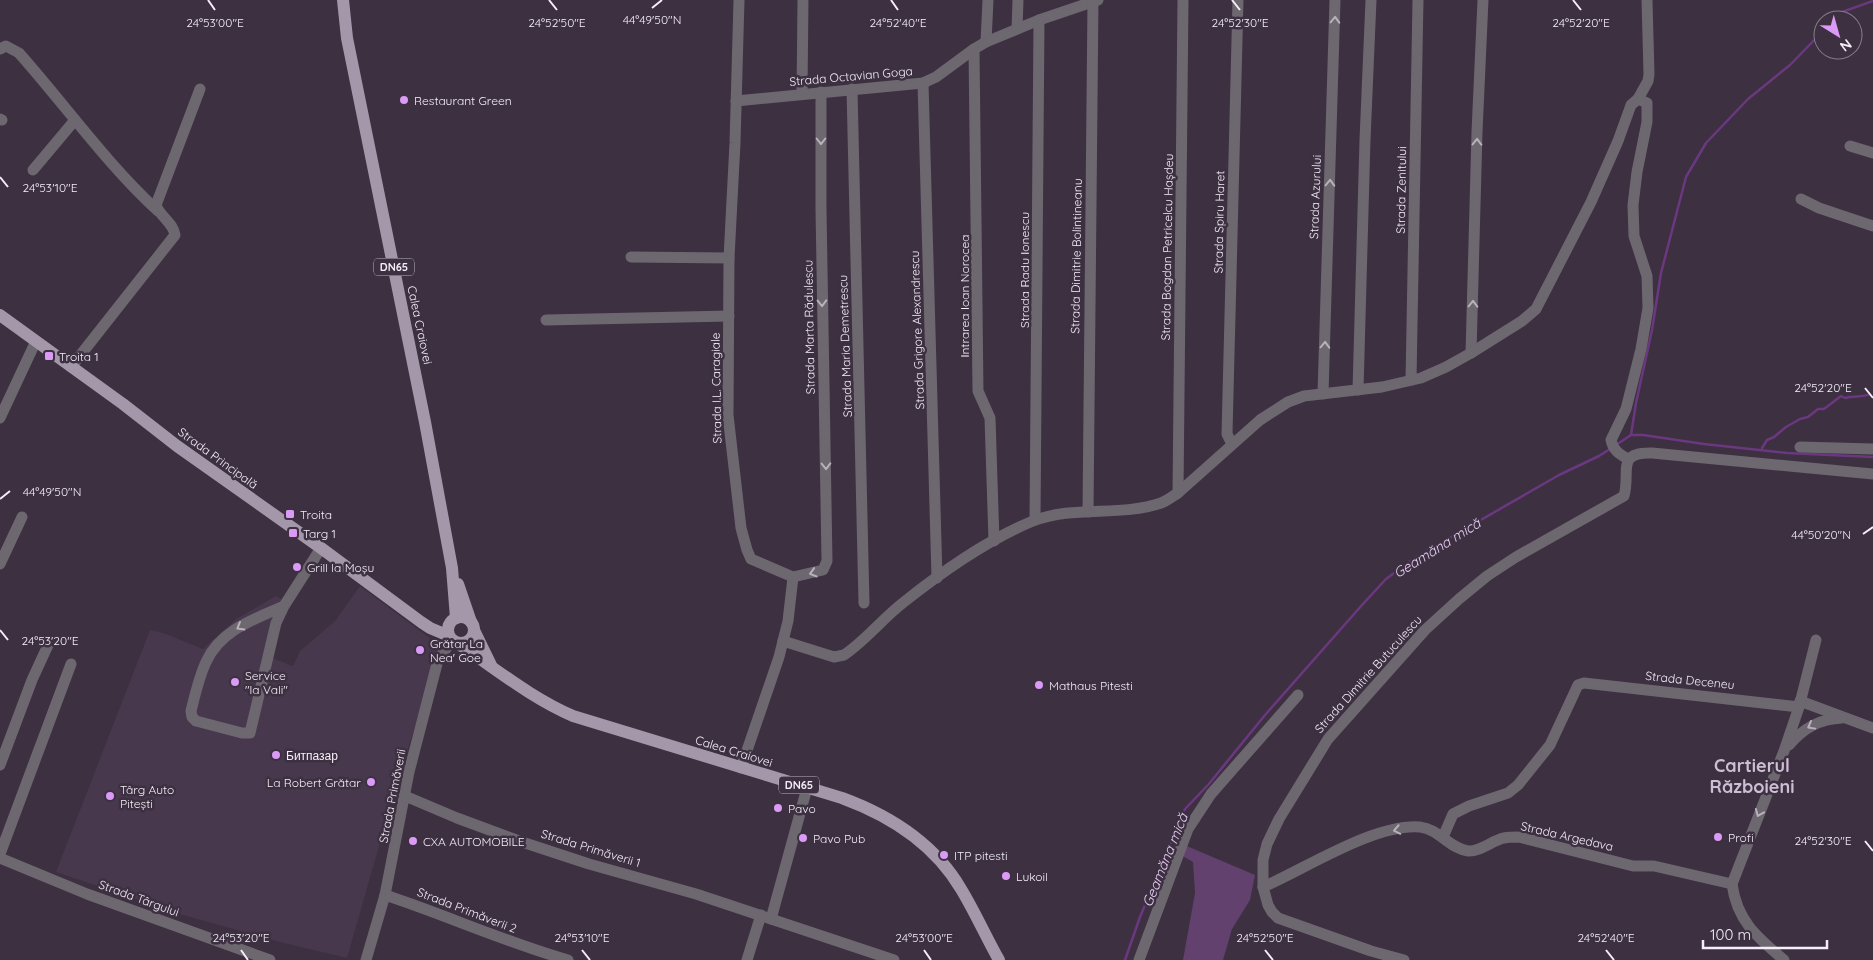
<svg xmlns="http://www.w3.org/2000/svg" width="1873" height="960" font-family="Quicksand,sans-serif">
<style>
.built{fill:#48384e}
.green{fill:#62416f}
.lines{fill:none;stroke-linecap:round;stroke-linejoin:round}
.stream{stroke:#6b3880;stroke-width:2.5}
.minor{stroke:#6d6770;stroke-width:11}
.major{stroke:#a397a9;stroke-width:12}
.oneway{stroke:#b8b1bb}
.ticks{fill:none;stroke:#f5eef9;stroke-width:2}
.poi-dot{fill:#da9af6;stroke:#3c3041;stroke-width:2}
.labels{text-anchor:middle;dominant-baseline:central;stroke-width:5;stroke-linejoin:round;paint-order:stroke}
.shield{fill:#3c3041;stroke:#beb5c2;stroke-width:1}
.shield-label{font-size:11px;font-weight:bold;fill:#f5eef9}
.street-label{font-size:12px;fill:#f5eef9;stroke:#3c3041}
.poi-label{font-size:12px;fill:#f5eef9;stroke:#3c3041;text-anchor:start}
.water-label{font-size:14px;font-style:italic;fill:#e9cef6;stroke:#3c3041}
.district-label{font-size:18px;font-weight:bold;fill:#cdbed3;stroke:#3c3041}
.ticks-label{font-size:12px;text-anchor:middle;fill:#f5eef9;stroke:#3c3041;stroke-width:5;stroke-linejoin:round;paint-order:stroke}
</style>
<rect width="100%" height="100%" fill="#3c3041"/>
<path class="built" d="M360,586l80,60 -45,144 -48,168 -63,-15 -101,-28 -127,-43 94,-242 16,4 37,15 33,-30 40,-23 15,9 -13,25 -6,28 21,8 7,-15 35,-30z"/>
<path class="green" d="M1182,844l73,31 -5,25 -18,29 -9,31h-40l12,-67 -2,-31 -14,-8z"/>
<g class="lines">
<g class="stream">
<path d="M1833,20l9,-8 31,-11"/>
<path d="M1631,435l5,-32 16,-73 9,-57 25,-96 20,-34 42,-44 42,-34 33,-34"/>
<path d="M1616,445l15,-10h12l61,9 83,9 86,4"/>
<path d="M1762,448l5,-8 7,-3 12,-10 14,-8 8,-2 10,-8h6l17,-13 4,2c9,-3 17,0 25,-4"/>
<path d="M1125,960l15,-43 45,-108 23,-24 57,-70 97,-110 24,-26 27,-20 146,-84 40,-19 11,-7"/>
</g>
<g class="minor">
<path d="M739,0l-4,143 -6,115 -1,157 13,113 6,22 4,9 42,18 -5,44 -9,36 -38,111"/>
<path d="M1017,29l1,-29"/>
<path d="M986,42l2,-42"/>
<path d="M0,49l6,-3 13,7c47,53 87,110 139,158"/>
<path d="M974,49l4,342 12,27 4,123"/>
<path d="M923,83l14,495"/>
<path d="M852,89l12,514"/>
<path d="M802,94l1,-94"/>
<path d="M1638,99l10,-18 1,-7 -2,-74"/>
<path d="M736,101l187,-18 13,-6 38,-28 12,-7 53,-22 59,-20"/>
<path d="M0,119l2,1"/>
<path d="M1850,146l23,7"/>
<path d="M33,170l42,-50"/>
<path d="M1801,199l18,9 54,18"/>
<path d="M631,257l98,1"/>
<path d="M546,320l183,-4"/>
<path d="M1471,353l6,-221 6,-132"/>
<path d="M71,367l104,-132c-2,-13 -15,-18 -19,-30l44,-116"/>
<path d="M1411,380l7,-380"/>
<path d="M1358,390l7,-250 6,-140"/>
<path d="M1323,394l12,-394"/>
<path d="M0,418l36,-77"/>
<path d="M1232,444l-5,-10 11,-434"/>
<path d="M1800,447l73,2"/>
<path d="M1178,493l5,-493"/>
<path d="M1088,512l5,-512"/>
<path d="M1035,520l4,-500"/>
<path d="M0,564l22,-47"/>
<path d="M793,577l30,-7 4,-9 -6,-352v-117"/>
<path d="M284,606c-29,13 -64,24 -78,56 -7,15 -11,33 -15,49l1,6 4,4 46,12h8l26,-110 8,-17 37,-58"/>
<path d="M783,641l51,16 10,-2c22,-15 39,-37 60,-53 39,-31 83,-62 129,-81 41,-16 87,-4 128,-18 6,-2 12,-7 17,-10l82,-73 28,-18 16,-6 78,-9 39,-9 25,-11 25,-14 51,-32 14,-12 55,-107 27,-61 13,-36 7,-6 9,4v19l-10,50 -4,33 1,31 13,40 1,32 -7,41 -15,60 -15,31c2,10 8,14 17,19"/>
<path d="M1800,701l73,27"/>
<path d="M1789,745c15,-17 30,-26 53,-27"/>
<path d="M0,765l32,-85 17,-37"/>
<path d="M405,796l52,22 62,23 70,23 107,30 198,66"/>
<path d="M1443,837l10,-23 16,-8 39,-13 10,-8 32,-40 28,-60 6,-2 215,24"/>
<path d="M0,854l71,-190"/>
<path d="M0,858l87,36 183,66"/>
<path d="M1263,887c42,-18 112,-64 157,-60 19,2 30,22 48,24 12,1 25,-11 36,-13 5,-1 10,-1 15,-1l114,29h21l78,18"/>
<path d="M385,895c61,20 120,47 183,65"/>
<path d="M771,919l36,-131"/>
<path d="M366,960l19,-65 24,-123 29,-112 14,-20"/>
<path d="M747,960l14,-45"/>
<path d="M1139,960l49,-131 23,-35 87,-99"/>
<path d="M1404,960l-33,-9 -93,-33 -6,-6 -4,-7 -5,-18v-27l4,-16 12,-25 49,-80 97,-109 34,-31 28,-23 29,-19 108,-61c7,-24 -9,-44 28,-43l221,21"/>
<path d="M1784,960c-27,-23 -47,-39 -52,-76l52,-133 15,-44 17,-67"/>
</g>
<g class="major">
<path d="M343,0l4,38 78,384 27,146 4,50"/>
<path d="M0,315l123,89 54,42 144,102 100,74 9,6 19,8"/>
<path d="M458,584l13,38"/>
<circle cx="461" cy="630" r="13"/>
<path d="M474,630l17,35"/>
<path d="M454,641c40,26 75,56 119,75l269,82c49,18 92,45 119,91 14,23 25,48 38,71"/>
</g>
</g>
<defs><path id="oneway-chevron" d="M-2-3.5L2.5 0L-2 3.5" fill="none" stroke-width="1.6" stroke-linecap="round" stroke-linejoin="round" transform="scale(1.25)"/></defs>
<g class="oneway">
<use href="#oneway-chevron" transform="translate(1335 20) rotate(-88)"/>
<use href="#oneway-chevron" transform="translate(821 141) rotate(90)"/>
<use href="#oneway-chevron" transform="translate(1477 142) rotate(-89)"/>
<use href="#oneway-chevron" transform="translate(1330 183) rotate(-88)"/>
<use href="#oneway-chevron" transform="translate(822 303) rotate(89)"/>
<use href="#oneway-chevron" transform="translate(1473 304) rotate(-89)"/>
<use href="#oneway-chevron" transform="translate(1325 345) rotate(-88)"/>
<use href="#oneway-chevron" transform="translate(826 466) rotate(89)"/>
<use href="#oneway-chevron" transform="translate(813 573) rotate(163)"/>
<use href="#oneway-chevron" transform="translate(240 627) rotate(150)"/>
<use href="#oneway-chevron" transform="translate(1811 726) rotate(151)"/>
<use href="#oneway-chevron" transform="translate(1759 813) rotate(112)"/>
<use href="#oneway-chevron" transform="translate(1397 830) rotate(169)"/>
</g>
<path class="ticks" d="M208,0l7,10M549,0l8,10M891,0l7,10M1232,0l8,10M1573,0l8,10M652,8l10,-8M0,177l8,10M1865,388l8,10M0,499l10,-8M1863,534l10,-7M0,630l8,10M1865,841l8,10M241,950l7,10M582,950l8,10M924,950l7,10M1265,950l8,10M1606,950l8,10"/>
<g class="poi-dot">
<circle cx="404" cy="100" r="5"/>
<rect x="44" y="351" width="10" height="10" rx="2.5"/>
<rect x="285" y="509" width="10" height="10" rx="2.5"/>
<rect x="288" y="528" width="10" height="10" rx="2.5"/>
<circle cx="297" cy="567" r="5"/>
<circle cx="420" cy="650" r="5"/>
<circle cx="235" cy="682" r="5"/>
<circle cx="1039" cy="685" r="5"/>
<circle cx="276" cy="755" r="5"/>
<circle cx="371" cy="782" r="5"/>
<circle cx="110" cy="796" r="5"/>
<circle cx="778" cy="808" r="5"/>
<circle cx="1718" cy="837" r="5"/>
<circle cx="803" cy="838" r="5"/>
<circle cx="413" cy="841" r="5"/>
<circle cx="944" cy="855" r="5"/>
<circle cx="1006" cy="876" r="5"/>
</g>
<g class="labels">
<g class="shield">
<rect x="374" y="258.5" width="40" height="17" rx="4"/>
<rect x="779" y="776.5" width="40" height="17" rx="4"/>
</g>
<g class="shield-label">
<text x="394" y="267">DN65</text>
<text x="799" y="785">DN65</text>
</g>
<g class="street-label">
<text transform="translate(851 76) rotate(-5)">Strada Octavian Goga</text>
<text transform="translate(1401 190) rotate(-89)">Strada Zenitului</text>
<text transform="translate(1315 197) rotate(-88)">Strada Azurului</text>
<text transform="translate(1219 222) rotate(-89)">Strada Spiru Haret</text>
<text transform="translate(1167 247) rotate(-89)">Strada Bogdan Petricelcu Hașdeu</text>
<text transform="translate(1076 256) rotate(-89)">Strada Dimitrie Bolintineanu</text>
<text transform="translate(1024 270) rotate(-90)">Strada Radu Ionescu</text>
<text transform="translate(964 296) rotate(-90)">Intrarea Ioan Norocea</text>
<text transform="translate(420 325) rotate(78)">Calea Craiovei</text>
<text transform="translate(809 327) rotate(-91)">Strada Marta Rădulescu</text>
<text transform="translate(917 330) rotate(-92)">Strada Grigore Alexandrescu</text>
<text transform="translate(845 346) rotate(-92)">Strada Maria Demetrescu</text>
<text transform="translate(716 388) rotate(-91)">Strada I.L. Caragiale</text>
<text transform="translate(218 458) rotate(36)">Strada Principală</text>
<text transform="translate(1368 674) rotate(-48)">Strada Dimitrie Butuculescu</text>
<text transform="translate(1690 680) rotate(6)">Strada Deceneu</text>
<text transform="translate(734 751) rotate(17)">Calea Craiovei</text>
<text transform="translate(392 796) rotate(-79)">Strada Primăverii</text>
<text transform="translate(1567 836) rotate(13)">Strada Argedava</text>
<text transform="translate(591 848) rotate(17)">Strada Primăverii 1</text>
<text transform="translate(139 898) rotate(20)">Strada Târgului</text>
<text transform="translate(467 910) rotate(21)">Strada Primăverii 2</text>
</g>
<g class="poi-label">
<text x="414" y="100">Restaurant Green</text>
<text x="59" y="356">Troita 1</text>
<text x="300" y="514">Troita</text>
<text x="303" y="533">Targ 1</text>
<text x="307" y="567">Grill la Moșu</text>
<text x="430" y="643">Grătar La<tspan x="430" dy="14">Nea' Goe</tspan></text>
<text x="245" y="675">Service<tspan x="245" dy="14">"la Vali"</tspan></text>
<text x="1049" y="685">Mathaus Pitesti</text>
<text x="286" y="755">Битпазар</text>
<text x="361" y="782" text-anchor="end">La Robert Grătar</text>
<text x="120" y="789">Târg Auto<tspan x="120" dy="14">Pitești</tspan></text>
<text x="788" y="808">Pavo</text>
<text x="1728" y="837">Profi</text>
<text x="813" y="838">Pavo Pub</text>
<text x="423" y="841">CXA AUTOMOBILE</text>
<text x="954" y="855">ITP pitesti</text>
<text x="1016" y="876">Lukoil</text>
</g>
<g class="water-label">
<text transform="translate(1437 548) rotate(-32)">Geamăna mică</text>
<text transform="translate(1165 860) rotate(-68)">Geamăna mică</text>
</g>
<g class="district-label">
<text x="1752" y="765">Cartierul<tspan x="1752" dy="21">Războieni</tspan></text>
</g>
</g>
<g class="ticks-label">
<text x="652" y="24">44°49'50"N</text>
<text x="215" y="27">24°53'00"E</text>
<text x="557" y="27">24°52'50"E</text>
<text x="898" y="27">24°52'40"E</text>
<text x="1240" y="27">24°52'30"E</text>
<text x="1581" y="27">24°52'20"E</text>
<text x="50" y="192">24°53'10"E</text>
<text x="1823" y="392">24°52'20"E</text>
<text x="52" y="496">44°49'50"N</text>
<text x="1821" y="539">44°50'20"N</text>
<text x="50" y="645">24°53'20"E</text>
<text x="1823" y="845">24°52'30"E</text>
<text x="241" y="942">24°53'20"E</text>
<text x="582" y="942">24°53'10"E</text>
<text x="924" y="942">24°53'00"E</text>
<text x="1265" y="942">24°52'50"E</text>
<text x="1606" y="942">24°52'40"E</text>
</g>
<g transform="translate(1838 35) rotate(143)"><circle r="24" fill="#3c3041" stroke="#867c8b"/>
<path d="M0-4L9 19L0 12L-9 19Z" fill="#da9af6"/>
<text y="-8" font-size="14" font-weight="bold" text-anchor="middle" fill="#f5eef9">N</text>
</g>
<path d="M1703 940v8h124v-8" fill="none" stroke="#f5eef9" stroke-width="2.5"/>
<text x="1710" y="940" font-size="15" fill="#f5eef9" stroke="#3c3041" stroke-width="4" paint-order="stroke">100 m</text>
</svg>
